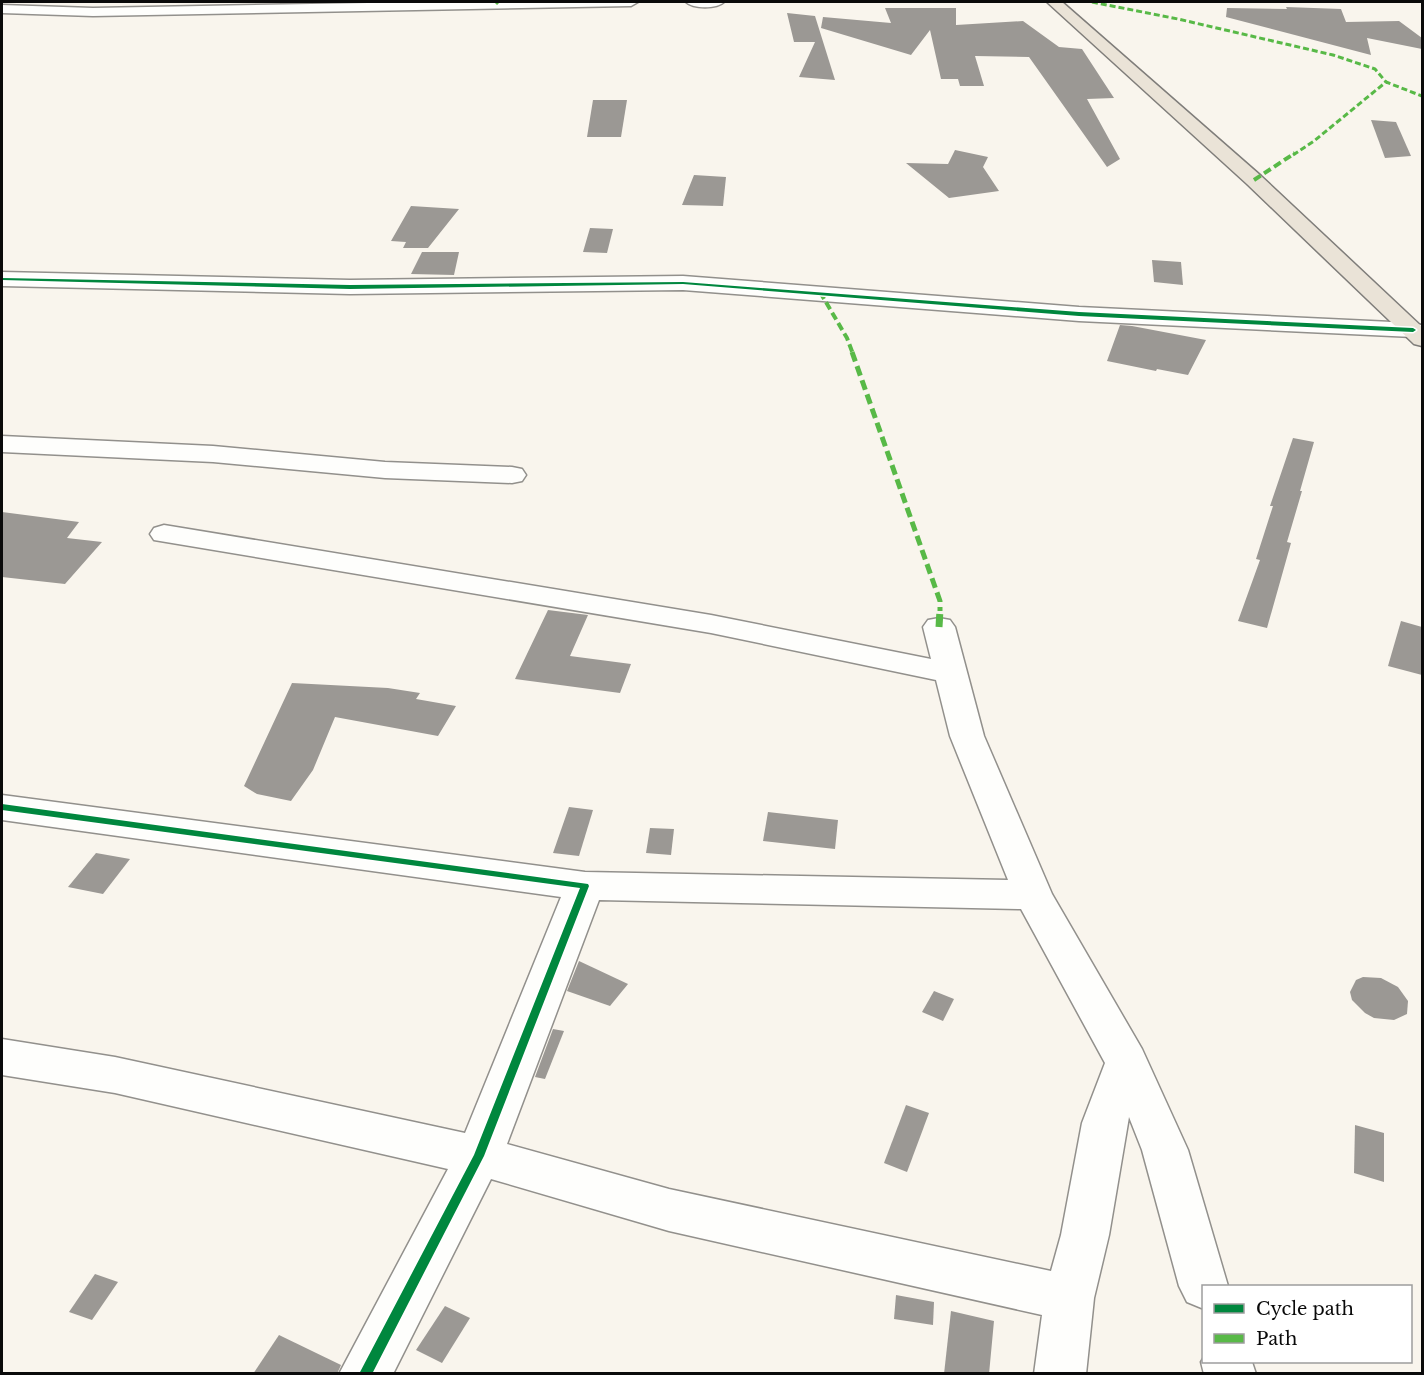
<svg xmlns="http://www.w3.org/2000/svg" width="1424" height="1375" font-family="'Libre Baskerville',serif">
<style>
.building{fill:#9b9894}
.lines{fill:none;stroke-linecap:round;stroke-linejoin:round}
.street-casing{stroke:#92908c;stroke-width:3}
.primary-casing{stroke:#7f7d7a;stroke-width:3}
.street{fill:#fefefc;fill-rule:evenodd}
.primary{fill:#eae3d7;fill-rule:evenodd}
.quiet-far3{stroke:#58b947;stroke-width:3;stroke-dasharray:6 3;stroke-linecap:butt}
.quiet-far2{stroke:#58b947;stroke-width:4;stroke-dasharray:8 4;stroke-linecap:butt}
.quiet-far1{stroke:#58b947;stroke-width:5;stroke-dasharray:10 5;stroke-linecap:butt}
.quiet{stroke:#58b947;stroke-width:7;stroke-dasharray:13 7;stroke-linecap:butt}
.cycleway-casing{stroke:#fff;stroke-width:3}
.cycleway{fill:#00873e;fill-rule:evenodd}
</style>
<rect width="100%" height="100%" fill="#f9f5ed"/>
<g class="building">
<path d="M1286,7l55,2 5,13 53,-1 23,17v11l-55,-11 4,17 -145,-38 1,-9 60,1z"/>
<path d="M885,8h71v17l67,-4 36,26 23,2 32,49 -27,1 33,60 -13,8 -78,-110 -54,-1 9,30h-24l-2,-7h-17l-11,-49 -19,25 -90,-27 2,-11 68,6z"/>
<path d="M787,13l28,3 20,64 -36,-3 16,-35h-21z"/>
<path d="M593,100h34l-6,37h-34z"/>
<path d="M1371,120l25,2 15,34 -26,2z"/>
<path d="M955,150l33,7 -5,10 16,24 -50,7 -43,-35 42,1z"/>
<path d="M694,175l32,2 -3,29 -41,-1z"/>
<path d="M411,206l48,3 -31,39h-25l3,-6 -15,-1z"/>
<path d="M590,228l23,1 -6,24 -24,-1z"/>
<path d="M422,252h37l-5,23 -43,-1z"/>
<path d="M1152,260l29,2 2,23 -29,-3z"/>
<path d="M1120,325l12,1 74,14 -18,35 -31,-6 -1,2 -49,-10z"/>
<path d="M1293,438l21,4 -14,49h2l-15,51 4,1 -24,85 -29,-7 22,-61 -4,-1 17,-53h-3z"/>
<path d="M2,512l77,10 -12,16 35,4 -37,42 -63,-7z"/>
<path d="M548,610l40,5 -18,41 61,8 -11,29 -105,-14z"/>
<path d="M1401,621l21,6v48l-34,-9z"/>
<path d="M292,683l96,5 32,5 -4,6 40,7 -18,30 -103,-19 -22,53 -22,31 -34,-7 -13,-8z"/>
<path d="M569,807l24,3 -14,46 -26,-3z"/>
<path d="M768,812l70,8 -3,29 -72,-8z"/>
<path d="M650,828l24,1 -3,26 -25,-2z"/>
<path d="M96,853l34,6 -27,35 -35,-7z"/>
<path d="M579,961l49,23 -18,22 -43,-15z"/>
<path d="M1363,977l18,1 17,9 10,14 -1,13 -13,6 -20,-2 -9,-5 -13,-13 -2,-8 6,-12z"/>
<path d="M934,991l20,8 -11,22 -21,-9z"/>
<path d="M553,1029l11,2 -19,48 -10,-2z"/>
<path d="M906,1105l23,8 -22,59 -23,-9z"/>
<path d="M1355,1125l29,8v49l-30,-9z"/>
<path d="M95,1274l23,8 -26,38 -23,-8z"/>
<path d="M896,1295l38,7 -1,23 -39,-6z"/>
<path d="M445,1306l25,12 -28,45 -26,-13z"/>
<path d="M951,1311l43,10 -5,53h-45z"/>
<path d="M279,1335l62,30 -4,9h-84z"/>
</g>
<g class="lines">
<defs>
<g id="street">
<path d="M425,2h213l-7,4 -538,10 -91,-3v-8l91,3z"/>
<path d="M686,2h38c-7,7 -31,7 -38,0z"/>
<path d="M2,272l348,8 333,-4 396,31 334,16 8,2 1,8 -9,4 -334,-16 -396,-31 -333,4 -348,-8z"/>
<path d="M2,436l211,10 172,16 127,5 10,2 4,6 -4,6 -10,2 -127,-5 -172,-16 -211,-10z"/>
<path d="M164,525l547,90 220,44 -8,-32 5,-7 11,-2 11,2 5,7 29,109 68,158 90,155 46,101 40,136h-24v23l-17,-7 -8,-16 -37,-136 -13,-33 -20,118 -15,63 -8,76h-52l8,-59 -373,-84 -178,-52 -98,195h-54l109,-205 -333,-76 -113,-18v-36l113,18 350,76 96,-236 -559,-77v-25l583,77 423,8 -58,-144 -14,-56 -225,-47 -557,-93 -4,-6 4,-6zM599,900l422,9 84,154 -23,60 -21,112 -10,36 -382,-82 -162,-45z"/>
<path d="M1204,1357v5h48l4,12h-52l-3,-12z"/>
</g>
<path id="primary" d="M1047,2h15l199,174 161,151v19l-8,-2 -167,-160z"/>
</defs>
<use href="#street" class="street-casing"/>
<use href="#primary" class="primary-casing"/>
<use href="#street" class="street"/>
<use href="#primary" class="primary"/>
<g class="quiet-far3">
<path d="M1092,2l86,17 155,36 42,14 11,13"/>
<path d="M496,4l2,-2"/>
<path d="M1293,155l21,-14 72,-59 36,14"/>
</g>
<g class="quiet-far2">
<path d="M1254,180l41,-27"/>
<path d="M820,292l27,46 6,16"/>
</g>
<path class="quiet-far1" d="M852,352l88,249v10"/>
<path class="quiet" d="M939,627l1,-17"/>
<defs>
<g id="cycleway">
<path d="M2,278l348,7 333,-3 396,30 334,16 3,2 -3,2 -334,-16 -396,-32 -333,5 -348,-9z"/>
<path d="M2,804l586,80 1,2 -105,270 -112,218h-13l115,-219 106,-267 -578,-78z"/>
</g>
</defs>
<use href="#cycleway" class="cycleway-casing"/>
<use href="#cycleway" class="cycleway"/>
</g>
<rect width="1424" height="1375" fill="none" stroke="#0a0a0a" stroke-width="6"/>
<rect x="1202" y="1285" width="210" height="78" fill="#ffffff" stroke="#9d9d9d" stroke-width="1.5"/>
<rect x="1214" y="1304" width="30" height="9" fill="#00873e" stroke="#9d9d9d" stroke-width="1.5"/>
<text x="1256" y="1315" font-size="18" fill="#0a0a0a">Cycle path</text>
<rect x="1214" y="1334" width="30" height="9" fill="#58b947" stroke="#9d9d9d" stroke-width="1.5"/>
<text x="1256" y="1345" font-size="18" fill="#0a0a0a">Path</text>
</svg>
